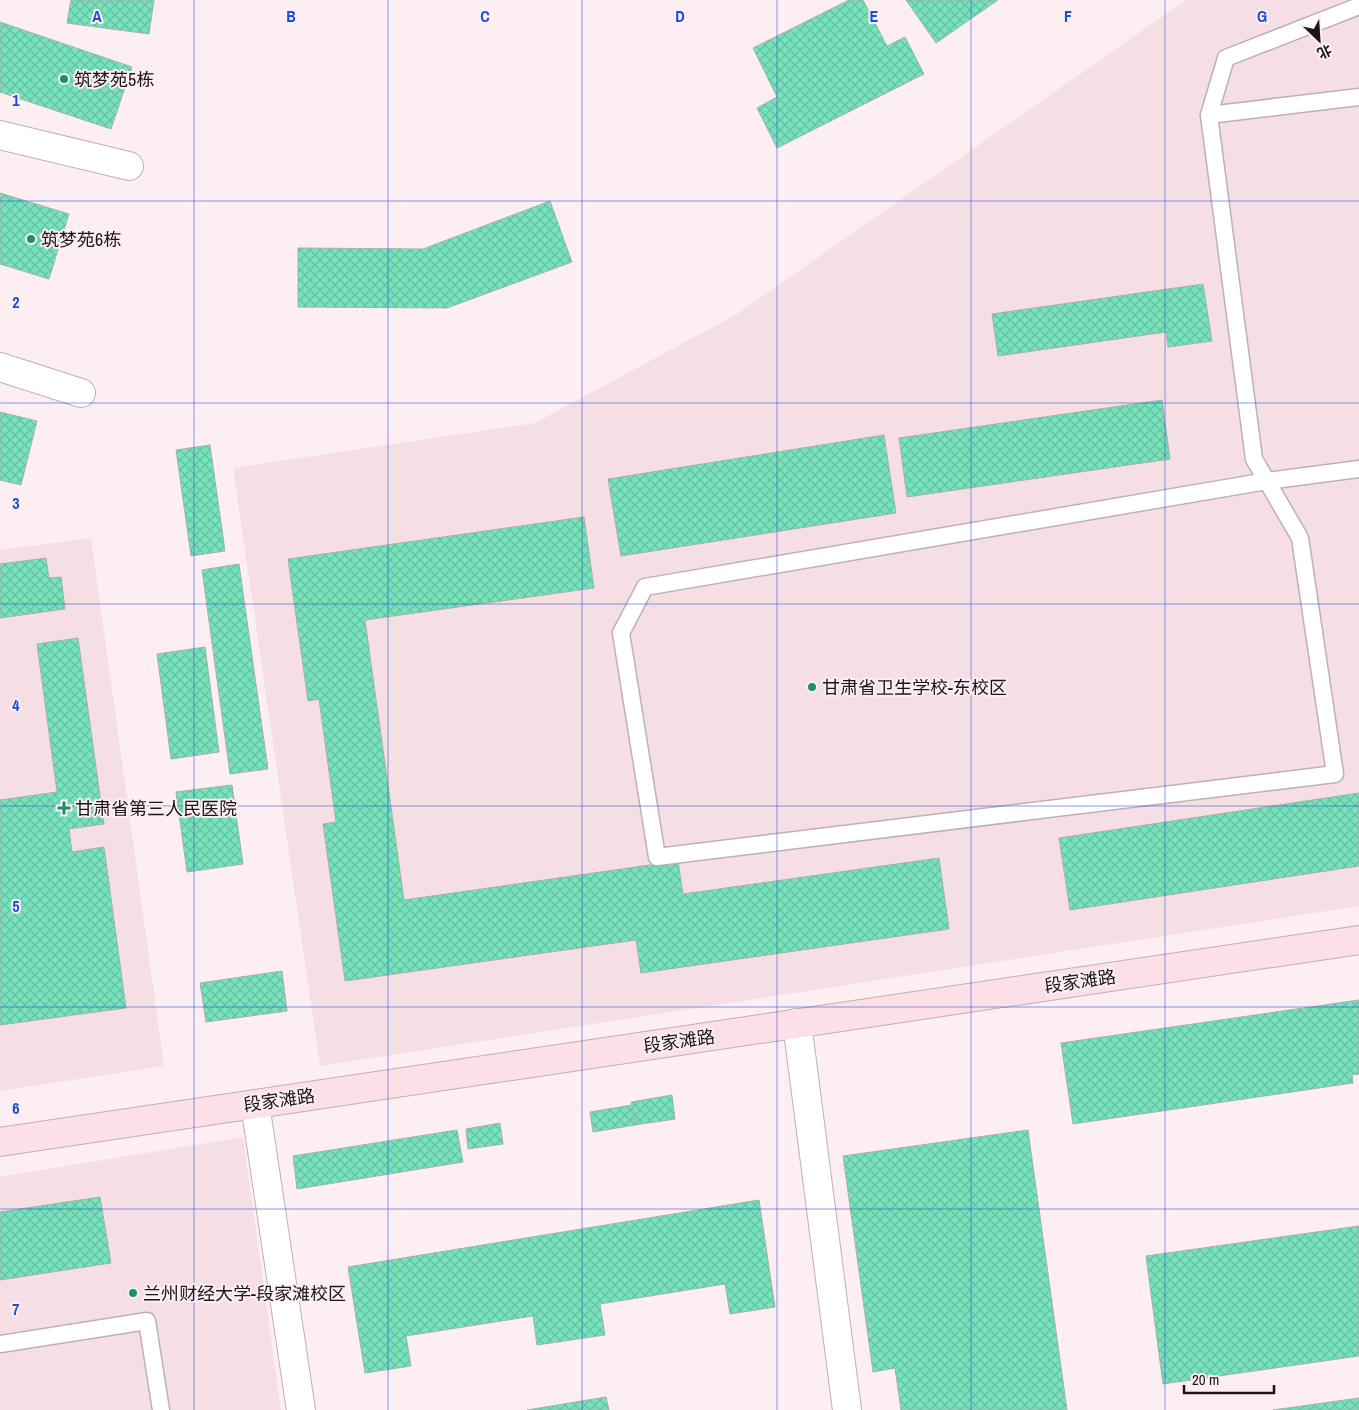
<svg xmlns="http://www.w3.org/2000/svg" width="1359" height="1410" font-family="'Archivo Narrow','Noto Sans SC',sans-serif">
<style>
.built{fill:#f6dfe4}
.building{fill:url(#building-cross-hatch);stroke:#a5b2ac}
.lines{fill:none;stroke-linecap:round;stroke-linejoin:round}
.service-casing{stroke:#beb0b3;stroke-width:19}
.minor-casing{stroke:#beb0b3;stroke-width:30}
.secondary-casing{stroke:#beb0b3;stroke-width:30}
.service{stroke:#fff;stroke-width:16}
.minor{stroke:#fff;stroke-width:28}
.secondary{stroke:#fcdfe7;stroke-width:28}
.grid{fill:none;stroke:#1d4ed8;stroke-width:1;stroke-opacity:0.55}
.poi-dot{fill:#1e8d6d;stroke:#fceef1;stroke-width:2}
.labels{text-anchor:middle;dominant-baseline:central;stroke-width:4;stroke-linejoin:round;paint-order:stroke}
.poi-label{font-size:18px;fill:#1a1517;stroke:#fceef1;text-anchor:start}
.street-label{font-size:18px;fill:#1a1517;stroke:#fceef1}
.grid-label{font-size:16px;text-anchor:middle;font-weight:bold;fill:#1d4ed8;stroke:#fceef1;stroke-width:4;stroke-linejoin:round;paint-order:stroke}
</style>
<defs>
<pattern id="building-cross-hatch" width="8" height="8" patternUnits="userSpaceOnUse" patternTransform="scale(1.25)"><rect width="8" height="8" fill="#77e2bc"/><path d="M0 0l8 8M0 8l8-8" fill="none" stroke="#66c1a1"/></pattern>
</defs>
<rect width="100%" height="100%" fill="#fceef1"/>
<g class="built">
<path d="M1186,0h173v906l-1039,160 -87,-598 302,-45 202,-109z"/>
<path d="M91,538l73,528 -164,25v-541z"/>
<path d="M243,1137l38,273h-281v-233z"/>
</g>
<g class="building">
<path d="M71,0h83l-5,34 -82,-11z"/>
<path d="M849,0h14l24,46 18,-9 19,37 -147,74 -20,-40 20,-11 -24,-49z"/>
<path d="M906,0h92l-62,43z"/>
<path d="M0,22l132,45 -21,62 -111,-37z"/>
<path d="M0,193l69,21 -20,65 -49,-15z"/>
<path d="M550,201l22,61 -125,46 -149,-1v-59l125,1z"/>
<path d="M1203,284l9,57 -44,6 -2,-15 -168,24 -6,-42z"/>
<path d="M1162,400l8,59 -263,38 -8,-59z"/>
<path d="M0,412l37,9 -16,64 -21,-5z"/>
<path d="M884,435l12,78 -275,43 -13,-77z"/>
<path d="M210,445l15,106 -34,5 -15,-106z"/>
<path d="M584,517l10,71 -229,32 39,280 274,-39 5,33 256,-36 10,71 -308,44 -5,-33 -291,41 -22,-157 13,-2 -17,-123 -11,2 -20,-142z"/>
<path d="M46,558l3,20 12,-1 4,32 -65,9v-54z"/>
<path d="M239,564l29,205 -38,5 -28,-204z"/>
<path d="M78,638l26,186 -35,5 3,23 32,-5 22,161 -126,17v-225l57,-8 -20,-148z"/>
<path d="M205,647l14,105 -48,7 -14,-105z"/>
<path d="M232,785l11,79 -56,8 -11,-80z"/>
<path d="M1359,793v73l-289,44 -11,-72z"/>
<path d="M282,971l5,40 -81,11 -6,-39z"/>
<path d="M1359,1000v74l-7,1 1,8 -280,41 -12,-81z"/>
<path d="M672,1095l3,24 -40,6 -4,-23z"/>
<path d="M632,1105l3,20 -42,7 -3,-20z"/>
<path d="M500,1123l3,21 -35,5 -2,-20z"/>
<path d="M457,1130l6,32 -166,27 -4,-33z"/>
<path d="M1028,1130l39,280h-166l-6,-42 -22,4 -30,-216z"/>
<path d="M100,1197l11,66 -111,17v-68z"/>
<path d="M759,1200l16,107 -45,7 -5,-30 -125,20 5,31 -68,10 -4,-29 -127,20 5,30 -46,7 -17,-106z"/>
<path d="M1359,1226v130l-196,28 -17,-128z"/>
<path d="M606,1397l3,13h-82z"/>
<path d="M1359,1398v12h-86z"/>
</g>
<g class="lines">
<defs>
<g id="service">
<path d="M1359,6l-133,52 -17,57 45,344 46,79 35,236 -678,83 -36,-224 24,-46 622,-106 92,-12"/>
<path d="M1209,115l150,-18"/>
<path d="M0,1344l147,-23 14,89"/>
</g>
<g id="minor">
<path d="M0,135l129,31"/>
<path d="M0,367l81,26"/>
<path d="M797,1023l50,387"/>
<path d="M255,1104l46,306"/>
</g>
<path id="secondary" d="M0,1142l1359,-202"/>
</defs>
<use href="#service" class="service-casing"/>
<use href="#minor" class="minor-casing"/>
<use href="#secondary" class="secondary-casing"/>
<use href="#service" class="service"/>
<use href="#minor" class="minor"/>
<use href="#secondary" class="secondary"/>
</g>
<path class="grid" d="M194,0v1410M388,0v1410M582,0v1410M777,0v1410M971,0v1410M1165,0v1410M0,201h1359M0,403h1359M0,604h1359M0,806h1359M0,1007h1359M0,1209h1359"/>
<g class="poi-dot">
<circle cx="64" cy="79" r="5"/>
<circle cx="31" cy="239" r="5"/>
<circle cx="812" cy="687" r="5"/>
<path d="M61.5 800.5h5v5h5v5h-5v5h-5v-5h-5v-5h5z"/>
<circle cx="133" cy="1293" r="5"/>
</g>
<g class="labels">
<g class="poi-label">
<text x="74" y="79">筑梦苑5栋</text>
<text x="41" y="239">筑梦苑6栋</text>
<text x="822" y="687">甘肃省卫生学校-东校区</text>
<text x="75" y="808">甘肃省第三人民医院</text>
<text x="143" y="1293">兰州财经大学-段家滩校区</text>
</g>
<g class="street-label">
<text transform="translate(1080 981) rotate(-8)">段家滩路</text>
<text transform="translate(679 1041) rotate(-8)">段家滩路</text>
<text transform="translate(279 1100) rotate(-8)">段家滩路</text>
</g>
</g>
<g class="grid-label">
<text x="97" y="22">A</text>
<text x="291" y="22">B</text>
<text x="485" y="22">C</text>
<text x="680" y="22">D</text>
<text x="874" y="22">E</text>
<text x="1068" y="22">F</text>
<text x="1262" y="22">G</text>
<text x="16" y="106">1</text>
<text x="16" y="308">2</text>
<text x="16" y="509">3</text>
<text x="16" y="711">4</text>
<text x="16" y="912">5</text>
<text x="16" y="1114">6</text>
<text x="16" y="1315">7</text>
</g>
<g transform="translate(1319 40) rotate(155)" stroke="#fceef1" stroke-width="4" paint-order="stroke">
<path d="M0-4L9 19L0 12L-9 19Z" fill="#1a1517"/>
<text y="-8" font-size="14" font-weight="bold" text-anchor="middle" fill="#1a1517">北</text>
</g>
<path d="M1184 1385v8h90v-8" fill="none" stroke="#1a1517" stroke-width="2.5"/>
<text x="1192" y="1385" font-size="15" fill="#1a1517" stroke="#fceef1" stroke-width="4" paint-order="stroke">20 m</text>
</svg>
